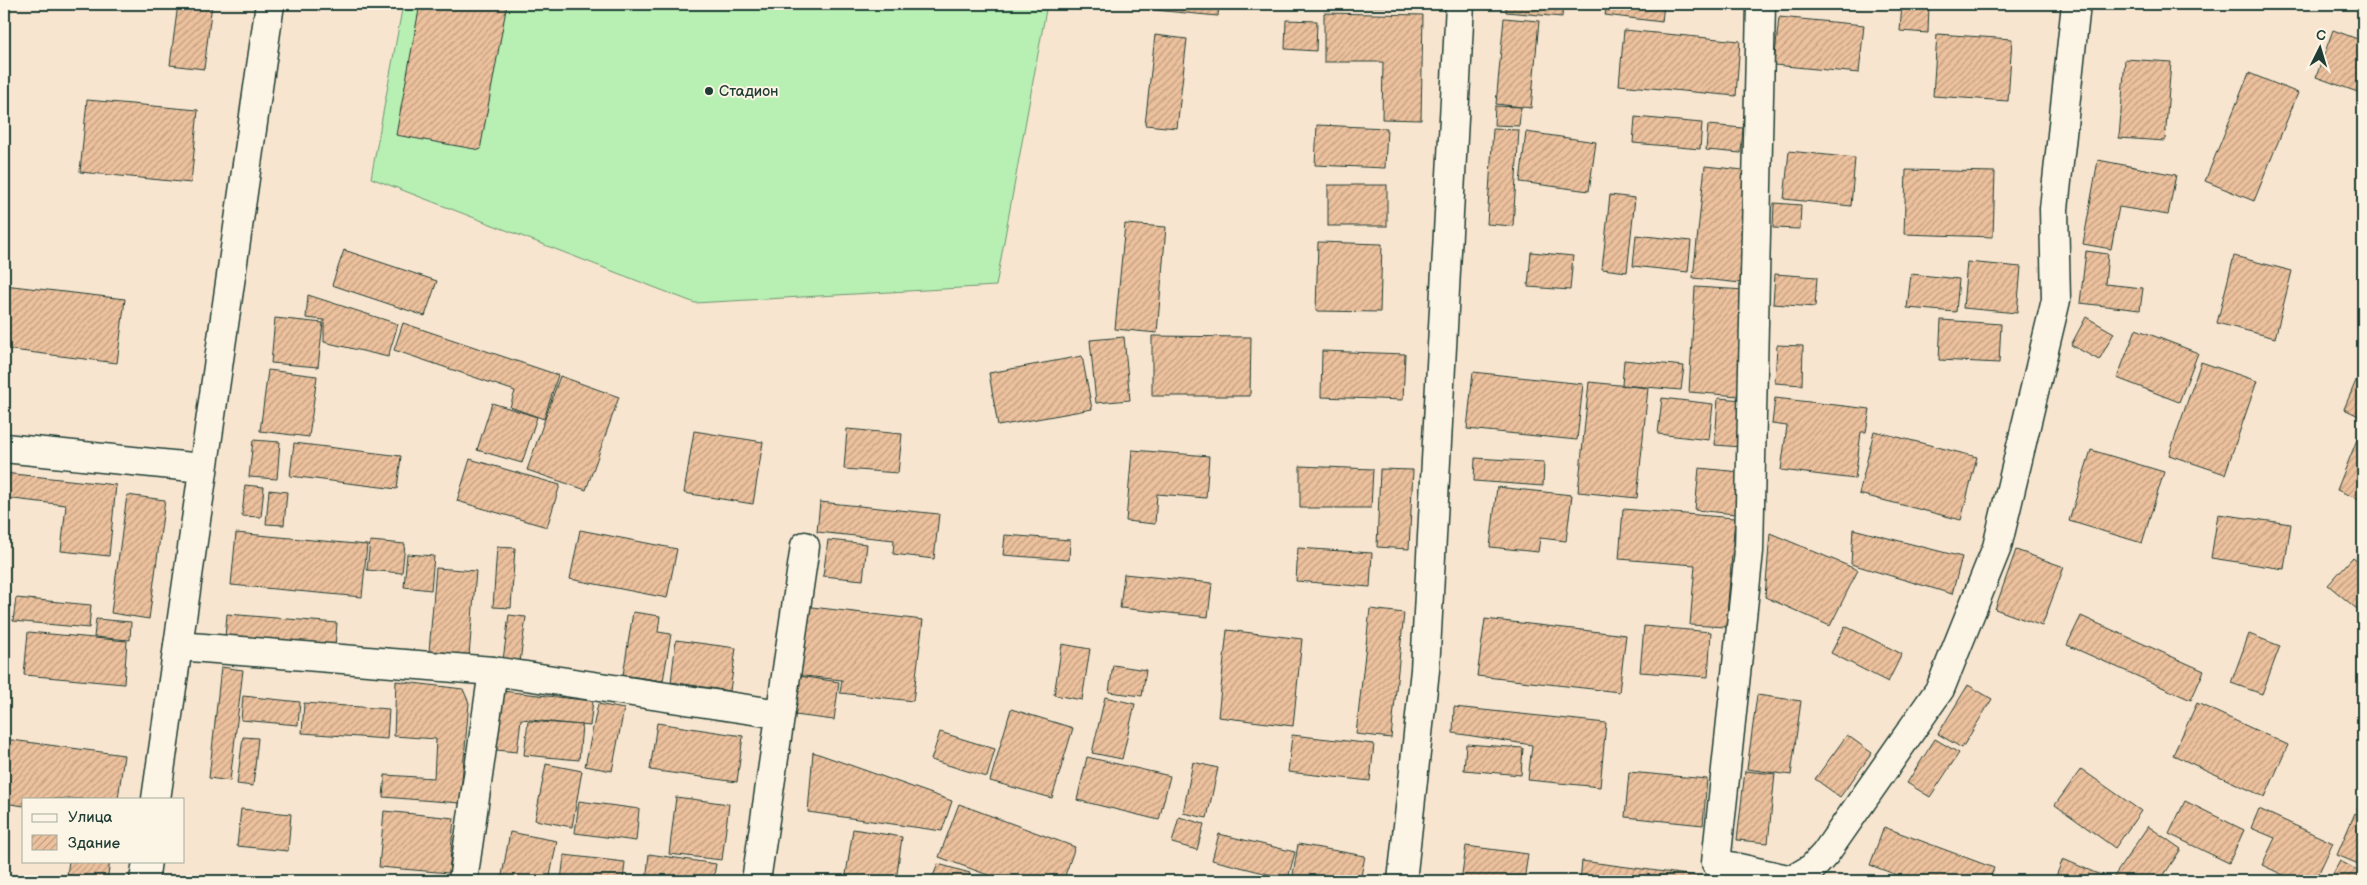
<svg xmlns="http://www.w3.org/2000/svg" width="2367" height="885" font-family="'Balsamiq Sans',sans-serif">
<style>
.grass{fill:#b8efb2;stroke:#6c9673}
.building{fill:url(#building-hatch);stroke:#1f3d34}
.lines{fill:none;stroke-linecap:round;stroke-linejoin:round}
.minor-casing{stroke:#1f3d34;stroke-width:31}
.minor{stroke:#fcf5e5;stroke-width:28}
.poi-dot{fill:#1f3d34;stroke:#fcf5e5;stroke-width:2}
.labels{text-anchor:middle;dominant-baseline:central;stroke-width:4;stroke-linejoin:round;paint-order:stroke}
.poi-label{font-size:15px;fill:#1f3d34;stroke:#fcf5e5;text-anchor:start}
</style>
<defs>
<pattern id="building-hatch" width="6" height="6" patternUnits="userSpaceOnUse" patternTransform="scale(1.25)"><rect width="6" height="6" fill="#edc19d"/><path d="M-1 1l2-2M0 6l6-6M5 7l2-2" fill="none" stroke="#bf9e81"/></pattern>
</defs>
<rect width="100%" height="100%" fill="#f8e5cf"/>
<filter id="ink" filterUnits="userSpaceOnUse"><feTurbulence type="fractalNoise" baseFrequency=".02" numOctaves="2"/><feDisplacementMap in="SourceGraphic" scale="10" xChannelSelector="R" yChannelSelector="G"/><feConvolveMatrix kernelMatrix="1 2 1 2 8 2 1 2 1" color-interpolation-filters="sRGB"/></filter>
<g filter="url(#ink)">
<path class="grass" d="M403,4h644l-51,282 -301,17 -324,-125z"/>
<g class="building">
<path d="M178,4h34l-8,65 -34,-4z"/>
<path d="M420,4h87l-27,146 -84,-15z"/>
<path d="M1155,4h64l-1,12 -64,-6z"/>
<path d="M1361,4h61v1l-60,2z"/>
<path d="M1506,4h57l-1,13 -56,-5z"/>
<path d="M1607,4h57l-2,18 -57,-7z"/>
<path d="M1902,4h27l-1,29 -28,-2z"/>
<path d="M1324,13l99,2 -2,105 -39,-1 1,-57h-59z"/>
<path d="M1779,17l85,8 -5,48 -85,-8z"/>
<path d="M1504,18l35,3 -8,87 -35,-4z"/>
<path d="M1286,20l31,1 -1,30 -31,-2z"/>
<path d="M1624,30l116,11 -4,55 -117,-11z"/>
<path d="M2333,30l30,11v53l-47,-17z"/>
<path d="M1937,34l75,5 -4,62 -75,-5z"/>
<path d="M1155,35l32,4 -10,89 -32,-3z"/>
<path d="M2125,59l46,3 -6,79 -46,-3z"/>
<path d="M2249,73l49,20 -44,108 -49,-20z"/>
<path d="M87,100l111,10 -7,73 -111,-11z"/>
<path d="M1495,106l26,1 -2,19 -25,-1z"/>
<path d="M1635,117l67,6 -2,26 -67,-6z"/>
<path d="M1317,125l70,3 -2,40 -70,-3z"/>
<path d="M1708,125l35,3 -2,25 -35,-3z"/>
<path d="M1493,129l26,1 -6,96 -26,-2z"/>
<path d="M1526,132l70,10 -7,49 -69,-9z"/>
<path d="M1789,151l66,7 -4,48 -67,-7z"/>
<path d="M2098,160l78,15 -8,40 -49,-8 -8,42 -28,-5z"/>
<path d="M1705,166l48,5 -12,112 -48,-5z"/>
<path d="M1906,170l89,2 -2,65 -89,-3z"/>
<rect x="1328" y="185" width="59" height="41"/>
<path d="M1610,195l25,3 -8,74 -25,-3z"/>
<path d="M1774,203l27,2 -1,24 -27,-1z"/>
<path d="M1125,224l41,3 -9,106 -42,-4z"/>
<path d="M1636,235l55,6 -3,31 -55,-6z"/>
<path d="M1318,242l64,2 -2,68 -64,-1z"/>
<path d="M344,250l93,31 -12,35 -93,-31z"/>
<path d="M2086,251l22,3 -3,30 38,4 -3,22 -60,-7z"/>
<path d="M1531,252l42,4 -3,34 -42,-3z"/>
<path d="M2234,256l58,15 -17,67 -58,-15z"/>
<path d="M1967,262l54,5 -4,46 -54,-5z"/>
<path d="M1775,274l42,3 -2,30 -42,-3z"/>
<path d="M1911,274l48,5 -3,33 -49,-4z"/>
<path d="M4,285l121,14 -8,64 -113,-14z"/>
<path d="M1695,287l51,3 -7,106 -50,-4z"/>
<path d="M308,295l90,29 -10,33 -64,-15v-22l-18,-2z"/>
<path d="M2086,317l28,16 -15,27 -28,-15z"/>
<path d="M275,318l48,5 -5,44 -47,-4z"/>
<path d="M1941,320l60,4 -2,39 -60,-3z"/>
<path d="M403,323l155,52 -14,44 -34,-12 5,-16 -121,-41z"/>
<path d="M2136,329l62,24 -19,49 -62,-24z"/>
<path d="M1152,336l99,1 -1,59h-98z"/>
<path d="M1124,337l6,63 -34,3 -6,-63z"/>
<path d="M1777,345l26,1 -1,39 -27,-2z"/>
<path d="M1322,351l83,3 -2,46 -82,-3z"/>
<path d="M1082,356l10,53 -94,17 -9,-53z"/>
<path d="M1624,360l60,6 -3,24 -59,-5z"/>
<path d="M2201,362l56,19 -32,93 -56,-19z"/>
<path d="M2361,369l2,1v48l-19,-9z"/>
<path d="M268,370l49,6 -8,61 -49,-6z"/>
<path d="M1473,372l110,12 -6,56 -110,-11z"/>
<path d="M560,376l59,21 -33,93 -59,-20z"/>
<path d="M1589,382l59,6 -11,110 -59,-6z"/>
<path d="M1662,398l51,6 -4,36 -51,-6z"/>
<path d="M1718,398l26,2 -3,47 -26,-2z"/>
<path d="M1775,398l95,11 -4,23h-5l-6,47 -74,-9 6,-44 -15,-2z"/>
<path d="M492,403l45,14 -15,46 -45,-13z"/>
<path d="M2362,427h1v74l-26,-11z"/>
<path d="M847,429l55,5 -4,39 -54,-4z"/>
<path d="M694,431l69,11 -10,62 -69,-11z"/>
<path d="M1874,431l103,26 -16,63 -102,-26z"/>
<path d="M253,440l27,2 -3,37 -28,-2z"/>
<path d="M294,443l107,13 -4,33 -107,-13z"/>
<path d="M1132,450l77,6 -3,42 -49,-4 -2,30 -29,-3z"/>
<path d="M2091,450l73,22 -22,71 -73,-22z"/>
<path d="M1475,458l69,4 -1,24 -69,-5z"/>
<path d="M470,459l90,26 -13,42 -90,-26z"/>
<path d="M1300,466l73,3 -2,39h-71z"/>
<path d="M1699,468l41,4 -4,42 -41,-4z"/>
<path d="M1380,469l33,1 -4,79 -32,-2z"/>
<path d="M4,473l112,12 -7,71 -48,-5 5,-46 -62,-7z"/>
<path d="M245,485l19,2 -3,30 -19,-1z"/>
<path d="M1497,487l75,8 -6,46 -26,-3 -2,14 -48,-5z"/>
<path d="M269,490l18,2 -3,33 -18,-1z"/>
<path d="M127,495l38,5 -16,119 -38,-6z"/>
<path d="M820,502l119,12 -5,45 -41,-5 1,-14 -77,-8z"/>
<path d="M1623,509l112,9 -9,109 -36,-2 5,-60 -76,-6z"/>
<path d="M2218,514l73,10 -7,45 -73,-11z"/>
<path d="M1853,529l109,28 -10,37 -101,-30z"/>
<path d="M580,530l97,19 -10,49 -97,-19z"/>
<path d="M236,533l131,12 -5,52 -131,-12z"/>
<path d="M1770,533l88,37 -28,56 -65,-29z"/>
<path d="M1005,535l65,5 -1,20 -66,-5z"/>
<path d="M828,540l39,4 -4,36 -40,-4z"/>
<path d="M370,541l35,3 -3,29 -35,-3z"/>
<path d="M497,547l18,1 -4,60 -18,-1z"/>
<path d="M1298,548l74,5 -2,34 -74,-6z"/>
<path d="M2016,550l48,17 -22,59 -47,-17z"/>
<path d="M407,554l27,2 -3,34 -27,-3z"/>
<path d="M2353,557l10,9v48l-35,-29z"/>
<path d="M436,568l40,3 -7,85 -40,-4z"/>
<path d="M1124,574l88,9 -4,34 -88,-9z"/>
<path d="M16,598l75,7 -2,23 -76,-7z"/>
<path d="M803,606l120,14 -10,81 -73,-8 2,-13 -47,-5z"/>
<path d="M1370,609l34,4 -13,125 -35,-4z"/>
<path d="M633,612l27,4 -2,16 13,2 -8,47 -40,-6z"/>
<path d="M227,614l110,9 -2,24 -110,-10z"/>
<path d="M509,615l17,2 -6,45 -17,-2z"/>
<path d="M2081,616l123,55 -13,29 -124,-55z"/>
<path d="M96,619l35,3 -1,18 -36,-3z"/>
<path d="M1485,619l141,16 -7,57 -142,-16z"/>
<path d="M1644,626l67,6 -3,45 -68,-5z"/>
<path d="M1845,626l57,28 -14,28 -57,-29z"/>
<path d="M1227,630l75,9 -9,87 -75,-9z"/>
<path d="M28,632l99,9 -3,43 -100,-9z"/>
<path d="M2249,634l31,12 -18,48 -31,-11z"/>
<path d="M676,640l60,8 -6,43 -59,-9z"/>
<path d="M1062,644l28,5 -8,51 -28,-5z"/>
<path d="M1113,665l33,5 -4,26 -33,-4z"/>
<path d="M221,667l22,3 -13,111 -21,-3z"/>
<path d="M792,675l47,7 -5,38 -47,-6z"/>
<path d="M396,681l67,8 6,14 -9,100 -77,-6 2,-22 49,3 2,-39 -42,-3z"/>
<path d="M1968,685l24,14 -30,49 -24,-14z"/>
<path d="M502,691l91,10 -3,25 -69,-7 -4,33 -21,-2z"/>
<path d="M1757,695l44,6 -10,74 -44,-6z"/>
<path d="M243,696l57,6 -2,23 -57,-5z"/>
<path d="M1105,697l30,7 -13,55 -30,-6z"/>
<path d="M304,703l85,6 -2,30 -85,-6z"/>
<path d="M2197,703l91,42 -23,52 -92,-42z"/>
<path d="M598,704l26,5 -12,62 -27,-5z"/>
<path d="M1454,707l152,16 -6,64 -72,-7 4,-35 -79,-12z"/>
<path d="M1011,709l62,19 -21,70 -62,-17z"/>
<path d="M528,721l54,4 -3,35 -55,-5z"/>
<path d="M657,723l86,13 -6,46 -87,-12z"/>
<path d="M940,732l55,17 -8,28 -56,-17z"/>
<path d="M1292,735l82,9 -4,37 -82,-9z"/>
<path d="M1847,735l25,18 -32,44 -25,-18z"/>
<path d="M243,737l15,1 -5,48 -16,-2z"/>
<path d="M4,739l120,16 -6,44h-94v7l-20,-3z"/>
<path d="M1935,739l24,14 -29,44 -23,-14z"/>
<path d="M1466,744l57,4 -2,27 -57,-5z"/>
<path d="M813,752l139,49 -10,30 -134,-19z"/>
<path d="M1087,757l83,19 -11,44 -82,-20z"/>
<path d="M1193,762l25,6 -11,50 -24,-5z"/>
<path d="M546,764l36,7 -10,56 -37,-7z"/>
<path d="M2081,769l60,42 -26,37 -60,-43z"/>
<path d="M1745,771l30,3 -7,69 -31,-3z"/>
<path d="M1629,772l78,7 -4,46 -78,-8z"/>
<path d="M2363,793v19l-6,-2z"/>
<path d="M676,797l53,7 -7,56 -53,-6z"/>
<path d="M579,801l60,8 -3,32 -61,-8z"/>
<path d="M2185,801l59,29 -15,33 -60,-29z"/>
<path d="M959,804l116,43 -12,34h-59l-65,-24z"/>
<path d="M241,809l50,5 -3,37 -51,-5z"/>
<path d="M2259,809l74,34 -18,38h-19l-34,-16 13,-27 -24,-10z"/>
<path d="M384,811l70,7 -5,55 -70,-6z"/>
<path d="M2355,813l8,4v49l-26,-11z"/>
<path d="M1179,817l25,7 -7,26 -25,-7z"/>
<path d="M2148,826l33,23 -21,32h-49z"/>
<path d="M1884,827l110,41 -5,13h-76l-43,-16z"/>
<path d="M853,829l49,8 -6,44h-51z"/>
<path d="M510,832l47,9 -8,40h-48z"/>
<path d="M1219,834l76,18 -7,27 -76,-19z"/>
<path d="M1298,844l67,12 -5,25h-68z"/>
<path d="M1466,846l62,8 -4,27h-63z"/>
<path d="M649,854l67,10 -3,17h-67z"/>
<path d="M564,855l61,7 -2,19h-62z"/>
<path d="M2063,859l42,18 -1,4h-50z"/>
<path d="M69,861h41l-3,20 -40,-6z"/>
<path d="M1582,861l121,16 -1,4h-122z"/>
<path d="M2340,861l23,12v8h-34z"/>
<path d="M938,864l32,9 -4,8h-35z"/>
<path d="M4,877l44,4h-44z"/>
</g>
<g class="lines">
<defs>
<g id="minor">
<path d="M1761,4l-12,547 -33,312 76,17 20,-12 13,-14 115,-165 57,-142 59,-247 -2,-91 22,-205"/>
<path d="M4,448l198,20"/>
<path d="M178,646l315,25 287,43"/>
<path d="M156,799l114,-795"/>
<path d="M144,881l3,-20"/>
<path d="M463,881l30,-210"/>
<path d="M756,881l49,-335"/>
<path d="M1402,881l23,-211 35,-666"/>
</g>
</defs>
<use href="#minor" class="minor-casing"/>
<use href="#minor" class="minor"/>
</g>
</g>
<circle class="poi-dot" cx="709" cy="91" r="5"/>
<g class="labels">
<g class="poi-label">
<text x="719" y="91">Стадион</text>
</g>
</g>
<rect width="2367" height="885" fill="none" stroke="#fcf5e5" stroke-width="20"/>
<rect x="10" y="10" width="2347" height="865" fill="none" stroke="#1f3d34" stroke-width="2" filter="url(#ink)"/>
<rect x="22" y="798" width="162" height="65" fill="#fcf5e5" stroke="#a4ab9e"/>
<rect x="32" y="814" width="25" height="8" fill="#fcf5e5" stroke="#a4ab9e"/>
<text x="68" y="822" font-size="15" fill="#1f3d34">Улица</text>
<rect x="32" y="835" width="25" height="15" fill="url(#building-hatch)" stroke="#a4ab9e"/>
<text x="68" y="848" font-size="15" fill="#1f3d34">Здание</text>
<g transform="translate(2320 48) rotate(5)" stroke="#fcf5e5" stroke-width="4" paint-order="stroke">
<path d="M0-4L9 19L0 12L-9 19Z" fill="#1f3d34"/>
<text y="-8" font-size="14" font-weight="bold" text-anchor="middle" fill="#1f3d34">С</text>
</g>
</svg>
